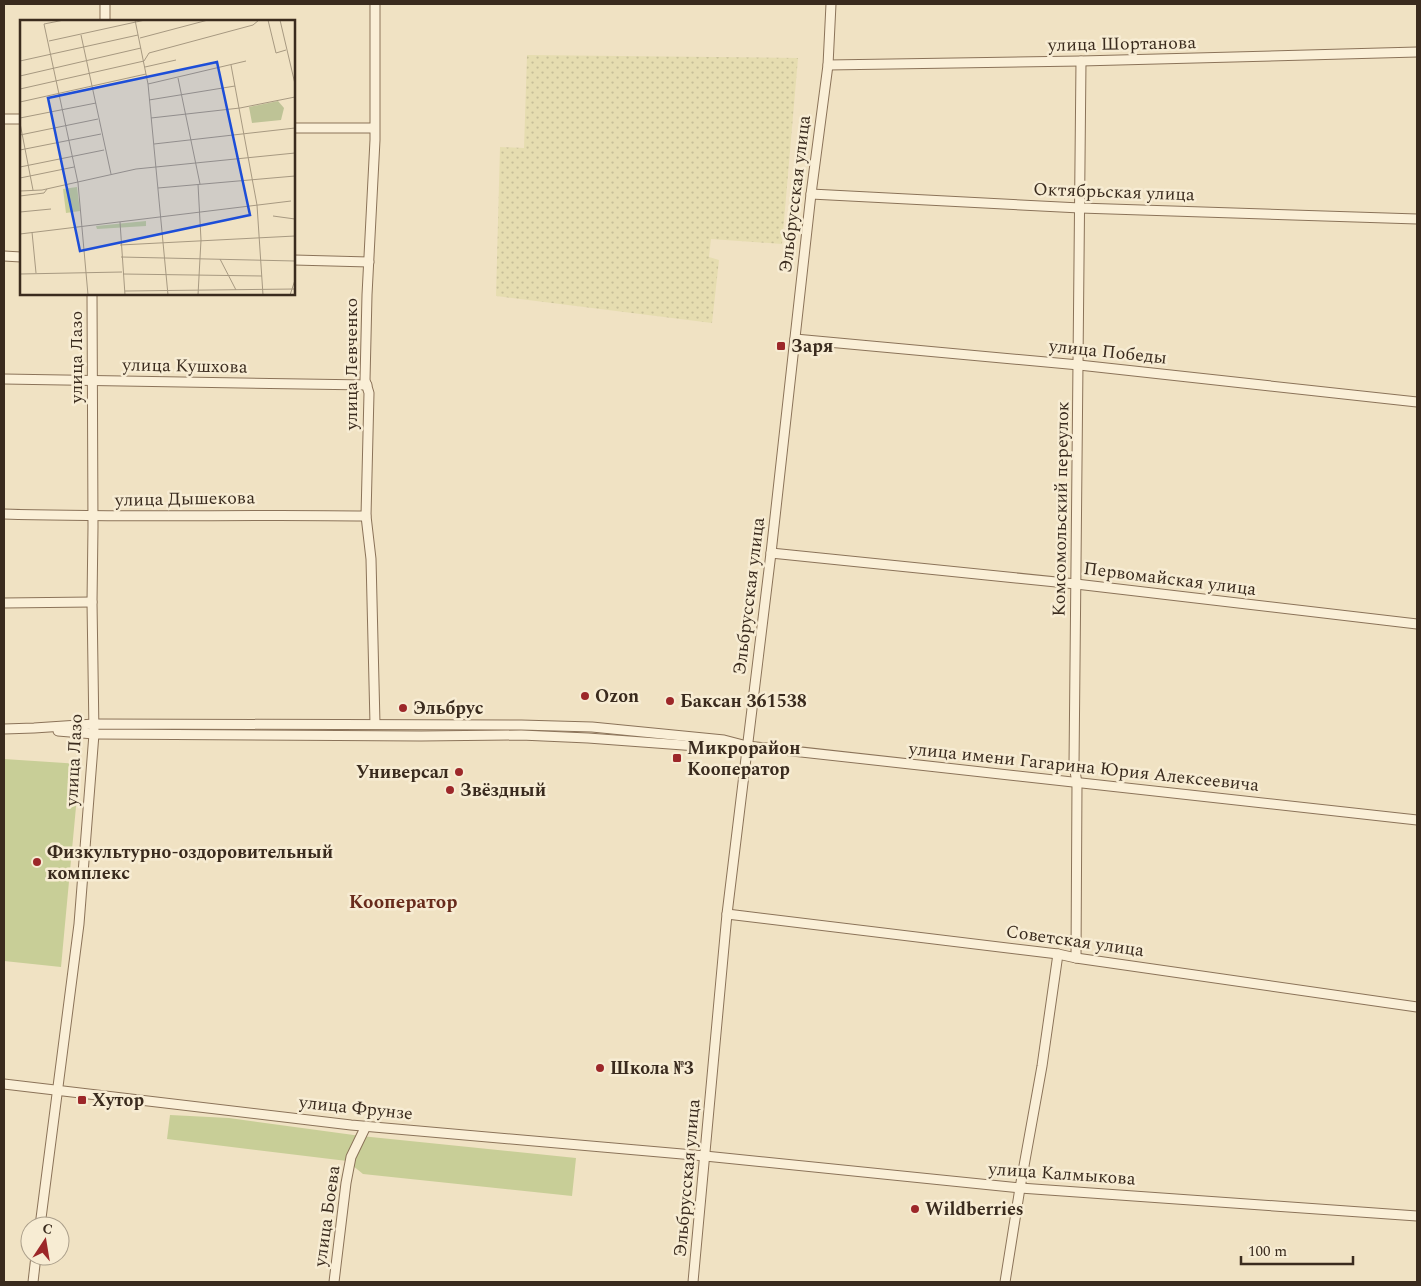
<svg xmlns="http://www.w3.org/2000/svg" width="1421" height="1286" font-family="Spectral,serif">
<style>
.farmland{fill:url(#farmland-dots)}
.green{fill:#c8ce97}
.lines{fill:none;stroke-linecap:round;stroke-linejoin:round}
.minor-casing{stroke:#8b7359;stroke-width:11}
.minor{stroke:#faefd7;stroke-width:9}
.poi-dot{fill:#9c2729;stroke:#f7ecd3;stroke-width:2}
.labels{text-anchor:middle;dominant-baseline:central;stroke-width:5;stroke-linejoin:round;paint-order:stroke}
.street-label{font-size:18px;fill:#3a2b1e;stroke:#f7ecd3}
.poi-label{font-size:18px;font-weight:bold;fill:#3a2b1e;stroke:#f7ecd3;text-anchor:start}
.neighbourhood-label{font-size:19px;font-weight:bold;fill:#682b1c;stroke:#f7ecd3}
.inset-road{fill:none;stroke:#a79981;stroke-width:1}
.view{fill:#1d4ed8;fill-opacity:0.15;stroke:#1d4ed8;stroke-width:2.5}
.inset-edge{fill:none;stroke:#3a2b1e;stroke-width:2.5}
</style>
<defs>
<pattern id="farmland-dots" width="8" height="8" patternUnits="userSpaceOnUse" patternTransform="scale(1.25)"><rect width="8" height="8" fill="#e6ddb0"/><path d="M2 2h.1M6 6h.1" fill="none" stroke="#c6be97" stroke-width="1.8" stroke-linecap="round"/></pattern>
</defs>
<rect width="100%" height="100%" fill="#f0e2c3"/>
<path class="farmland" d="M527,55l271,3 -16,186 -71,-5 -2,18 10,3 -7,63 -216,-27 4,-149 24,1z"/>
<g class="green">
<path d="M4,759l76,5 -19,203 -57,-6z"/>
<path d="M170,1115l59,3 132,18 215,22 -4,38 -209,-22 -16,-13 -180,-22z"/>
</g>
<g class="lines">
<defs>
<g id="minor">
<path d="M375,4v136l-8,155 -2,85 4,13 -3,123 5,43 4,165"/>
<path d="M105,21v-17"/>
<path d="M828,65l253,-4 336,-9"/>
<path d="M4,119h17"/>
<path d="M294,128h80"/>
<path d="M811,194l269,14 337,11"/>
<path d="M4,256l17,1"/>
<path d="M294,260l75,2"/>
<path d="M795,339l284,26 338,37"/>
<path d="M4,379l363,6"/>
<path d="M4,514c121,4 241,0 362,2"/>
<path d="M771,553l305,31 341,40"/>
<path d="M4,603l88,-1"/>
<path d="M4,729l30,-1 60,-4 427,1 71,2 132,13 23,6 670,74"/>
<path d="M58,731l36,3 327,2 100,-1 67,3 136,10 15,-1"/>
<path d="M727,914l331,40 18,4 341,49"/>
<path d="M1076,958l1,-175 -3,-18 7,-704"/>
<path d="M4,1084l347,41 354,31 315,32 397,28"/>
<path d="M40,1226l39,-302 15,-190 -2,-132 1,-75 -1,-233"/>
<path d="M33,1282l3,-26"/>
<path d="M334,1282l12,-99 5,-26 15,-31"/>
<path d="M693,1282l34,-368 44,-361 40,-359 17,-129 3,-61"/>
<path d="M1005,1282l15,-94 22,-122 16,-112"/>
</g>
</defs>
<use href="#minor" class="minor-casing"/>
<use href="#minor" class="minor"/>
</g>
<g class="poi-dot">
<rect x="776" y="341" width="10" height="10" rx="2.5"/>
<circle cx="585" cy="696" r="5"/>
<circle cx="670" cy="701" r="5"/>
<circle cx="403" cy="708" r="5"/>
<rect x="672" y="753" width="10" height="10" rx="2.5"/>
<circle cx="459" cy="772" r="5"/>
<circle cx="450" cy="790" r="5"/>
<circle cx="37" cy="862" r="5"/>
<circle cx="600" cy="1068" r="5"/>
<rect x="77" y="1095" width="10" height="10" rx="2.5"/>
<circle cx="915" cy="1209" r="5"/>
</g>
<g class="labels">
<g class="street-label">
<text transform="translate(1122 44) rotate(-1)">улица Шортанова</text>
<text transform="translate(1114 192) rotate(2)">Октябрьская улица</text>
<text transform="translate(795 194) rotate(-83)">Эльбрусская улица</text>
<text transform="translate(1108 352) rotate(6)">улица Победы</text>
<text transform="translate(76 357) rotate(-90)">улица Лазо</text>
<text transform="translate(351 364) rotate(-90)">улица Левченко</text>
<text transform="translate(185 366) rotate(1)">улица Кушхова</text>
<text transform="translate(185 499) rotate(-1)">улица Дышекова</text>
<text transform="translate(1061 509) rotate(-89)">Комсомольский переулок</text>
<text transform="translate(1170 579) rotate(7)">Первомайская улица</text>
<text transform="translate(749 596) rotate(-83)">Эльбрусская улица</text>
<text transform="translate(74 760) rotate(-87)">улица Лазо</text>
<text transform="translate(1084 767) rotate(6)">улица имени Гагарина Юрия Алексеевича</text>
<text transform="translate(1075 941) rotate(8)">Советская улица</text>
<text transform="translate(356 1108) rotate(6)">улица Фрунзе</text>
<text transform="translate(1062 1174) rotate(4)">улица Калмыкова</text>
<text transform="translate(687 1178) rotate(-85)">Эльбрусская улица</text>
<text transform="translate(327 1216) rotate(-82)">улица Боева</text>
</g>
<g class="poi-label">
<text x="791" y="346">Заря</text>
<text x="595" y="696">Ozon</text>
<text x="680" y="701">Баксан 361538</text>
<text x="413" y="708">Эльбрус</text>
<text x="687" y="748">Микрорайон<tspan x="687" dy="21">Кооператор</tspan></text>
<text x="449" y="772" text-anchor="end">Универсал</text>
<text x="460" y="790">Звёздный</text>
<text x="47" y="852">Физкультурно-оздоровительный<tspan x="47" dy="21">комплекс</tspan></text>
<text x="610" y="1068">Школа №3</text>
<text x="92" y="1100">Хутор</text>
<text x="925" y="1209">Wildberries</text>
</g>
<g class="neighbourhood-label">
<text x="403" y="902">Кооператор</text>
</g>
</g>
<g transform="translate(20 20)">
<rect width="275" height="275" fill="#f0e2c3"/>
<path d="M258,81l6,7 -3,12 -29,3 -3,-16z" fill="#bec396"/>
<path d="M57,167l3,24 -14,2 -3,-24zM126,201v5l-49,3 -1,-3z" fill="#c8ce97"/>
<path class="inset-road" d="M44,0l-20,4 34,159 10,112M115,0l13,64 20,211M248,0l8,33 10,-3M260,0l15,64M61,15l30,139M120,18l68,-18M29,21l96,-21M0,41l118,-26M211,45l26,140 6,90M125,47l31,-7M0,56l121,-28M158,58l22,106M128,64l98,-23M0,69l124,-28 5,-8 104,-28 6,-5M129,80l86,-14M0,82l126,-28M0,98l76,-15M131,98l89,-10 55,-11M0,103l13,67M0,115l78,-16M134,124l141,-16M0,130l81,-16M0,147l84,-17M0,158l54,-11M138,168l137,-12M0,171l22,-1 94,-21 159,-16M0,176l24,-3 3,-4M0,192l31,-3M253,196l22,3M100,202l5,73M12,212l4,41M0,214l271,-33M100,225l175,-9M101,237l174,4M200,239l16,31M0,254l102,-2M103,254l139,2M105,271l170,-2M178,275l3,-55 -3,-56M270,275l5,-15"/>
<path class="view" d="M197,42l33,153 -170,36 -32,-153z"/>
<rect width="275" height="275" class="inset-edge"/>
</g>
<rect width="1421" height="1286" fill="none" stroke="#3a2b1e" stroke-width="10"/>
<g transform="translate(45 1241) rotate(12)"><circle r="24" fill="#f7ecd3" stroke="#ab9f8b"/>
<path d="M0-4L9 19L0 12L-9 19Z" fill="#9c2729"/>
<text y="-8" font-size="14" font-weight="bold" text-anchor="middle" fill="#3a2b1e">С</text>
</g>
<path d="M1241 1256v8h112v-8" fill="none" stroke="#3a2b1e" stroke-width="2.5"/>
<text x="1248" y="1256" font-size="15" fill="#3a2b1e" stroke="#f7ecd3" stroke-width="4" paint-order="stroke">100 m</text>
</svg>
